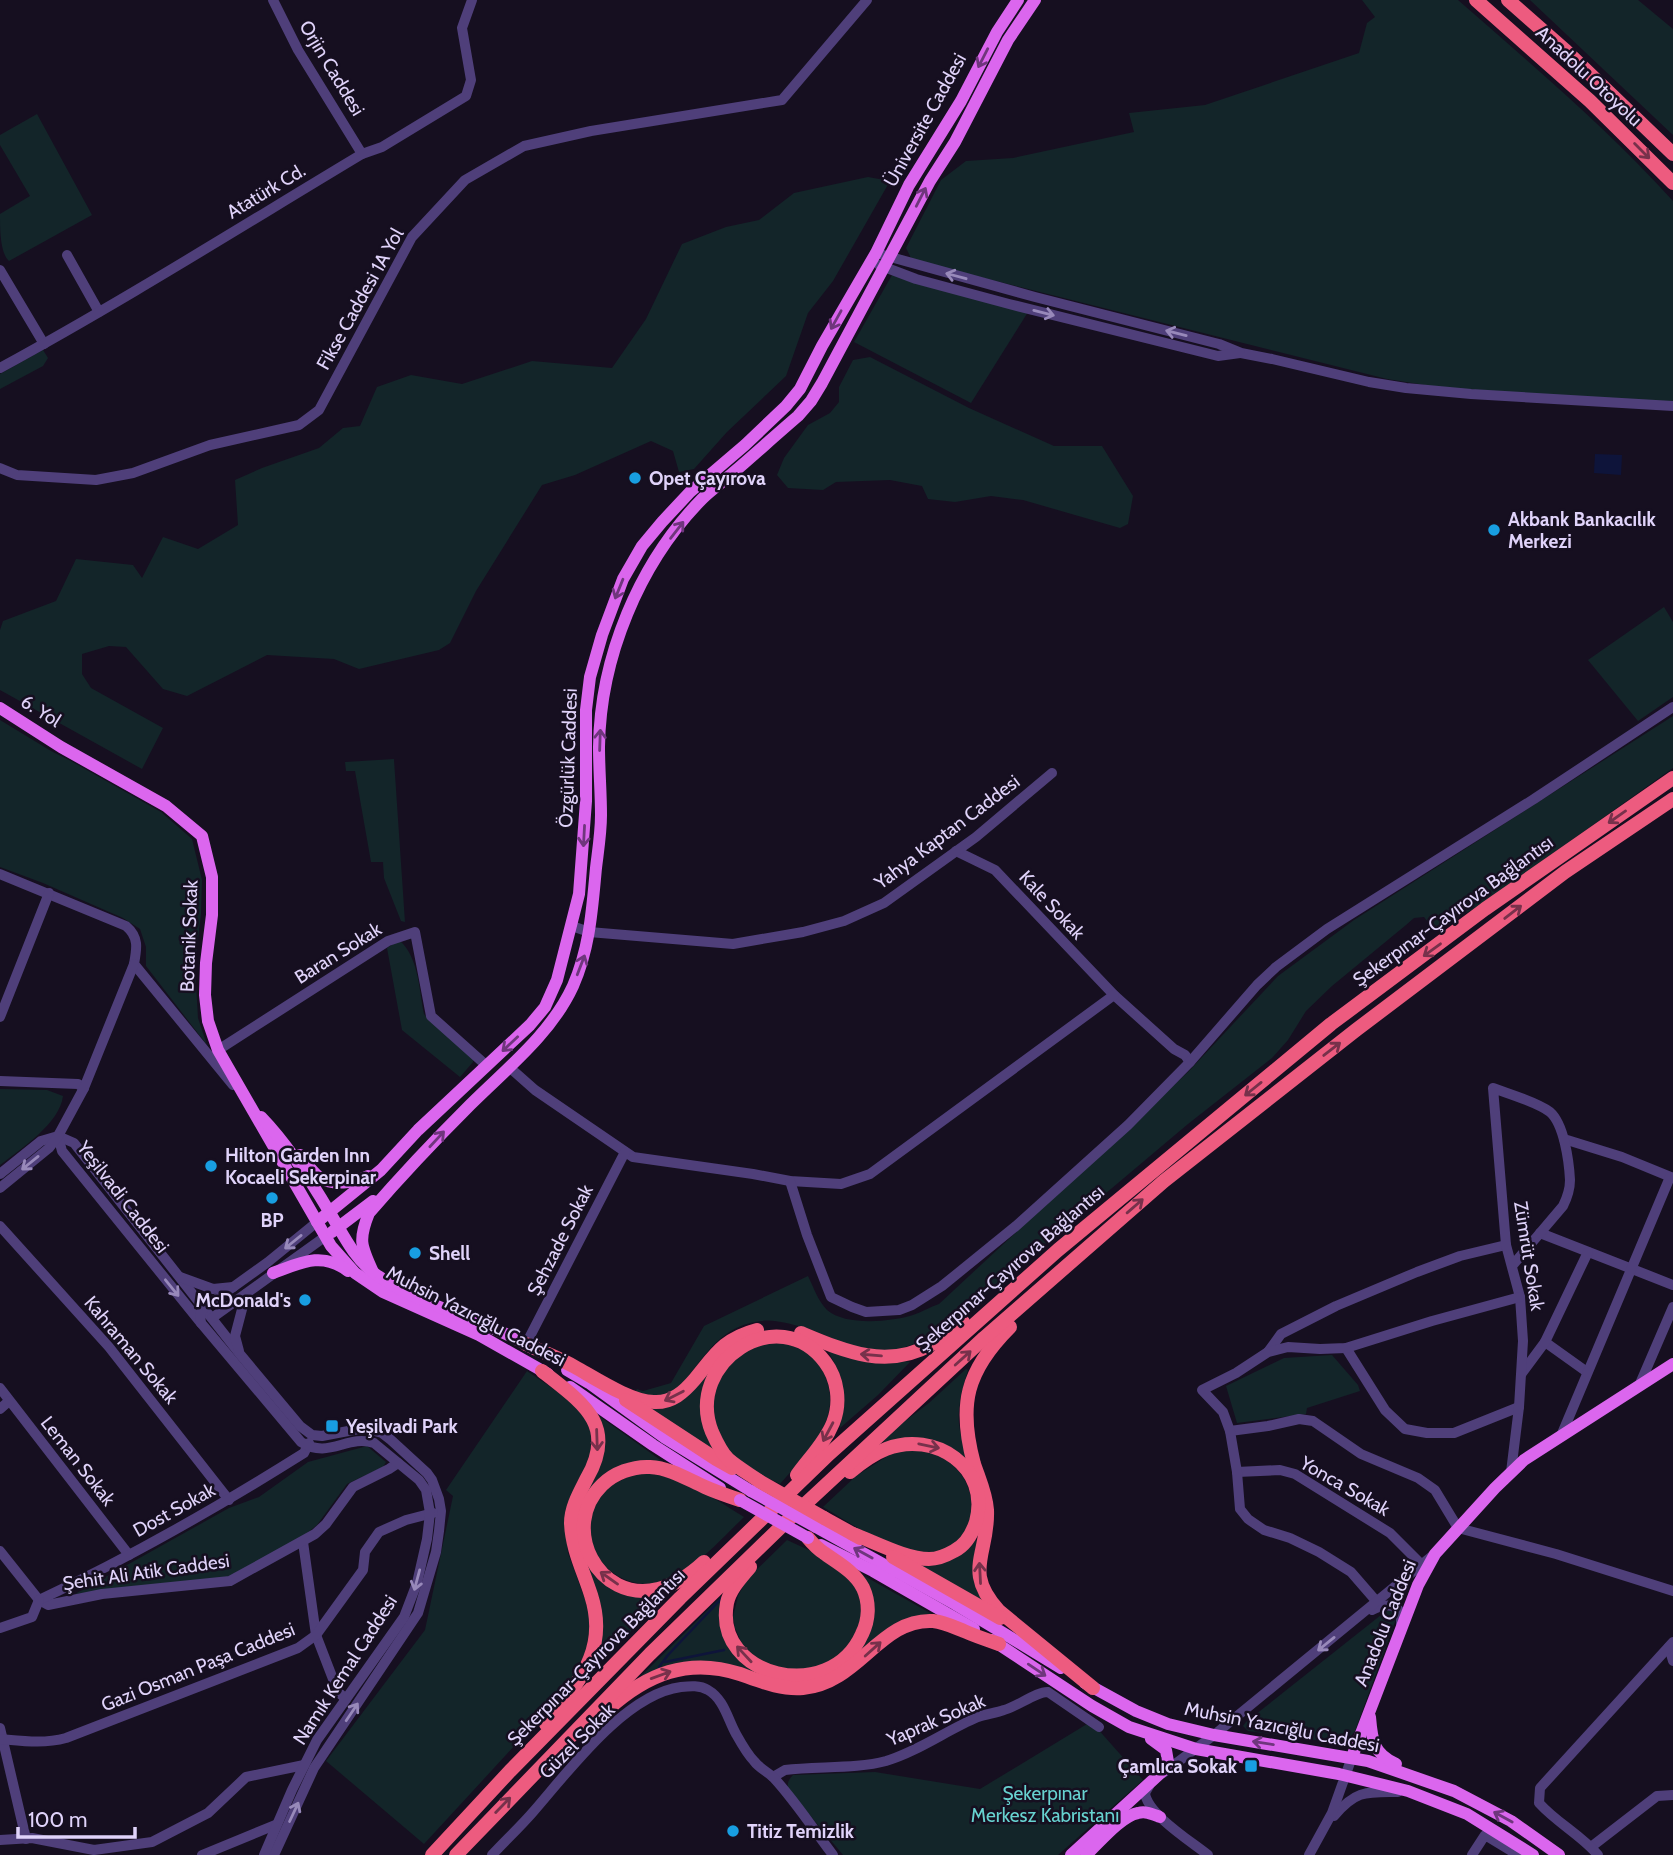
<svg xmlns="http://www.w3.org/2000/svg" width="1673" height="1855" font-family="Cabin,sans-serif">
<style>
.green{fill:#132529}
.water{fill:#0e143a}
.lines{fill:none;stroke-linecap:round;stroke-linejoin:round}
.stream{stroke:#0e143a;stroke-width:2.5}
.minor{stroke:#4f3f7a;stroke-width:10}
.major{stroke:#db66ee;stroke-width:12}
.highway{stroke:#ed5b7f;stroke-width:14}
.major-bridge{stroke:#db66ee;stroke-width:12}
.highway-bridge{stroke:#ed5b7f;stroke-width:14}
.oneway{stroke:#6f367d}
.oneway2{stroke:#77314b}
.oneway3{stroke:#9889ba}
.poi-dot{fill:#189ee1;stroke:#160f20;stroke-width:2.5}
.labels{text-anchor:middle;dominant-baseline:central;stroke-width:5;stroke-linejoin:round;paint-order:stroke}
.street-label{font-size:19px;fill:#e0d3fa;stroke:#160f20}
.poi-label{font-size:19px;font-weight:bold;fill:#e0d3fa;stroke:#160f20;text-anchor:start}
.park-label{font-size:19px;fill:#67d2d0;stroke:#160f20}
</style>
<rect width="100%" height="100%" fill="#160f20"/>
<g class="green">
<path d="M1362,0h96c73,64 150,129 215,201v202l-229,-15 -57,-9 -475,-119 -6,-12 35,-68 25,-19 47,-3 121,-26 -5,-19 76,-8 154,-52 8,-30 8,-6z"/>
<path d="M1530,0h108l35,29v106z"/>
<path d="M37,114l55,101 -83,46c-9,-8 -9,-32 -9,-47l30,-18 -30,-51v-10z"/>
<path d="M868,177l22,4 -57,100 -25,32 -22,63 -59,56 -33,37 -15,3 -6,-21 -22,-10 -76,34 -33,10 -66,106 -26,52 -11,7 -80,19 -25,-10 -67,-4 -80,41 -24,-7 -37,-42 -17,-1 -27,8v20l9,14 72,40 -21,41 -142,-79v-60l3,-9 53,-20 20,-42 57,6 9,13 21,-41 35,12 40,-24 -3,-45 27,-12 57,-20 24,-20 17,-2 17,-39 34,-12 51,9 70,-23 80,7 34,-49 36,-75 44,-17 33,-7 35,-27z"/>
<path d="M892,275l136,37 -57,91 -117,-61z"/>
<path d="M43,350l5,8 -5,8 -43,23v-15z"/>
<path d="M870,357l99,51 85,38h48l31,50 -5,28 -8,4 -97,-28 -32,-4 -36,6 -27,-3 -6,-13 -32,-6 -54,2 -13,8 -35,-2 -11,-13 7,-17 24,-33 22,-12 9,-11v-15l14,-27z"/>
<path d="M1664,607l9,15v75l-35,24 -50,-61z"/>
<path d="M1673,716v52l-194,138 -45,24 -10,-13 -10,1 -8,7 -74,61 -26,25 -18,29 -16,18 -84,66 -236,199c-31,21 -60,35 -99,23 -17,-5 -33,-14 -50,-19 -14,-3 -28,-8 -42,-6 -33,4 -49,24 -67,48 -7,8 -13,18 -22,23 -12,6 -25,3 -37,0l2,-3 6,2 28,-8 33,-57 104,-50c5,10 10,25 19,34 18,16 64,12 86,5 9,-3 17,-8 26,-11l249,-232 90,-96 76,-56z"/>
<path d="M0,720l51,31 20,10 90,51 31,27 10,41 -1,34 -6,51 3,53 9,27 -61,-79v-19l-6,-18 -17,-11 -80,-35 -43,-16z"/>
<path d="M394,759v1l11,162 -4,-1 -17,-43 -1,-16h-12l-16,-91h-9l-1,-9z"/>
<path d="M398,941h2c19,17 19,49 24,73l4,5 45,39v4l-13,15 -58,-47 -15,-82z"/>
<path d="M0,1089l47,1 16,6c-3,27 -42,53 -63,69z"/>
<path d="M780,1342c8,3 18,5 26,9 11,6 15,14 19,25 19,43 -19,78 -45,108 -20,-10 -46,-20 -57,-41 -4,-5 -5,-14 -7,-20 -10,-36 11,-70 47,-79 5,-1 12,-1 17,-2z"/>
<path d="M828,1351l76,10 6,1 -32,33 -38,33 3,-40 -4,-16z"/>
<path d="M1332,1355l26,30 2,6 -53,17 -1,6 -69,9 -11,-37 58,-28z"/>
<path d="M715,1366c-24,31 -9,55 2,88l-69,-46z"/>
<path d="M966,1369l2,1c-6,19 -12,41 -8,61 3,11 7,22 10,32l-6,-4 -80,-17v-5l45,-34z"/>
<path d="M527,1371l49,33 16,23 2,22 -28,85 2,19 18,49 3,15v16l-3,19 -23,41 -139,151 -98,-83 99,-131 28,-134 -7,-6z"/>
<path d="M599,1416l67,48 -71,20 -10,12 18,-67z"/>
<path d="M367,1446l19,16 -3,5 -36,17 -30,41 -11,9 -76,44 -155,16 154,-86 30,-11 49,-35z"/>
<path d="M898,1450c8,0 18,-1 27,0 5,0 10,4 14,6 51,25 41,103 -20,98 -26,-2 -72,-33 -96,-47l33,-31 30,-19v-2z"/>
<path d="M640,1473c39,1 72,24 104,44 -21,20 -47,50 -74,62 -59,24 -107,-47 -64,-89 10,-9 22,-13 34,-17z"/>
<path d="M973,1538l4,3c-3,16 -7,32 -1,47 2,6 6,10 8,16l-70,-42z"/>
<path d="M787,1540l26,12 27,16 16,18 7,16v14l-11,28 -24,20 -28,7 -31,-5 -25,-18 -9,-20 -2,-11 5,-21 9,-17z"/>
<path d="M584,1554c14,16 28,41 52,42 11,0 23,-3 34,-4l-78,79 6,-18z"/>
<path d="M859,1573l80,45 -19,-1 -71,47 19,-31z"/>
<path d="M729,1589l-6,36 45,50 -33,-7 -96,10z"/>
<path d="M1386,1611h6l4,4v4l-41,112 -7,9 -10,3 -90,-12 -5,-5 3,-4z"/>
<path d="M1087,1724l9,3 47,53 -85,75h-215l-55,-66c-1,-7 1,-10 5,-14l82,-3 105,17z"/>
</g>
<path class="water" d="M1595,454l27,1 -1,20 -27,-2z"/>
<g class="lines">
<g class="stream">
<path d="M665,1662l59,-12"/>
<path d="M659,1667l9,-12 54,-57"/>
</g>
<g class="minor">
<path d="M273,0l25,50 64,104"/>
<path d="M876,253l159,44 184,47 22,9 31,6 97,23 37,6 65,6 202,12"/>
<path d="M67,255l32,57"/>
<path d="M879,265l37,14 93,25 209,52 22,-3"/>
<path d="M0,270l44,74"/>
<path d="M0,368c123,-67 242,-142 362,-214l20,-7 84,-51 5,-16 -9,-52 10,-28"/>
<path d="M0,468l17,7 79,5 37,-7 77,-28 89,-20 20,-15 93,-173 53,-57 59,-34 67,-15 191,-31 85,-100"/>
<path d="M956,851l39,19 119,125 60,54 11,6 5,7"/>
<path d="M0,874l126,52c13,11 11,22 8,38l99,121"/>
<path d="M572,926l17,6 144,12 70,-12 41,-11 40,-18 92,-66 76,-64"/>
<path d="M0,1017l49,-124"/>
<path d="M218,1050l170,-109 27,-9 16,84 56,50"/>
<path d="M509,1067l26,23 98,67 120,17 37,7 51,3 29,-10 244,-179"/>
<path d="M0,1081l78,3 6,4"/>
<path d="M58,1136l16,7 165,210 61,73 12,9 10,1 42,-8 18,5 9,7 36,33 5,7 7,19 2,12 -2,20 -3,21 -18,61 -104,155 -40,87"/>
<path d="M58,1136l4,15 139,172"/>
<path d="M1564,1139l58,18 51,21"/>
<path d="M0,1174l41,-33 17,-5"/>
<path d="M790,1181l17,54 24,62 21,10 14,5 33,-2 13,-5 30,-19 74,-60 112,-101 62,-63 67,-77 19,-18 51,-38 207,-130 139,-92"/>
<path d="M0,1188l49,-40 9,-12 26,-48 50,-124"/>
<path d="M0,1226l109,121 120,153"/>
<path d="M1540,1233l133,52"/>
<path d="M180,1277l33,12 20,-2"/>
<path d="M212,1318l114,-82"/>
<path d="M1545,1342l42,30"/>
<path d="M526,1344l99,-192"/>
<path d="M1346,1348l39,62 20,19 22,4h27l65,-26"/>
<path d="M239,1351l-4,-15 11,-42"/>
<path d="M1268,1352l13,-18 55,-28 81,-34 43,-16 46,-11"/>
<path d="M1522,1373l23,-31 43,-90"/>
<path d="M1639,1386l34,-79"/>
<path d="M0,1388l129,167"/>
<path d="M0,1409l9,-8"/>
<path d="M1230,1431l38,-5 31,-7 14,2 48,33 57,24 17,12 23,38 98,26 117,37"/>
<path d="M1561,1436l109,-259"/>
<path d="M1237,1472l43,-2 15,4 95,59 32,32"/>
<path d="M1511,1472l8,-65 4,-66 -3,-44 -14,-52 -13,-157c16,6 44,14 57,24 14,12 19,49 20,68 0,9 -3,18 -7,26l-51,60"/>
<path d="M303,1542l13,93 22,57 8,7"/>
<path d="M0,1551l39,49 9,5 54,-11 128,-13 85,-47 11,-10 27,-37 36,-18 9,-6"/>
<path d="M39,1600c92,-43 179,-93 265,-147l5,-10"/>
<path d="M1377,1602l-26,-30 -32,-20 -29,-14 -26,-8 -16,-11 -8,-10 -3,-37 -7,-41 -7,-19 -21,-22 34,-17 32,-21 20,-5 32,2 26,-1 86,-27 88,-24"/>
<path d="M1372,1610c10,-5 22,-8 29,3v11"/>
<path d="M0,1628l32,-11 7,-17"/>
<path d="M1669,1647l4,14"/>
<path d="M0,1728l26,111"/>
<path d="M0,1739c23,2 44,5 66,-1l232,-90 18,-13 47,-65 2,-18 14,-20 27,-12 27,-7"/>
<path d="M1163,1773l51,-38 218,-179"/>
<path d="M773,1777l12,-7c31,-4 72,-1 101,-9 33,-10 61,-31 92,-44 8,-3 18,-4 26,-7 12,-3 34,-19 44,-18l51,35"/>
<path d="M1149,1786l-4,7c2,21 47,49 63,62"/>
<path d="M1334,1816c22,-26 32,-24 64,-24"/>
<path d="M0,1840l32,-2 62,12 58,-8 56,-29 38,-36 58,-12"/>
<path d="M1591,1847l66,-51 16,-1"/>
<path d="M202,1855l73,-30"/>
<path d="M264,1855l28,-65 25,-50 87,-123 13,-34 10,-44 3,-26 -4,-23 -7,-10 -45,-37c-27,-9 -45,17 -73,-1l-100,-119 -1,-9 4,-6 64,-46 49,-40"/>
<path d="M492,1855c13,-14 28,-28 41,-43 35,-40 92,-118 148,-125 9,-1 19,-2 27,3 16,9 20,30 28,44 5,9 11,20 18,27 5,7 14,11 20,17 22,24 40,52 59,77"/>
<path d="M1309,1855l23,-42 20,-56"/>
<path d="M1472,1855l13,-20 33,20"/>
<path d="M1598,1855c-17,-20 -41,-32 -59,-52l1,-15 133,-146"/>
</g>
<g class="major">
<path d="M0,708l61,39 105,59 36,30 10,41v38l-6,48 -1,32 3,26 10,29 113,196 24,27 28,19 96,43 69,39"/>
<path d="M261,1117c27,28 49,62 69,96 13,21 23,44 44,60 46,34 110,45 160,76"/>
<path d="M300,1155c6,7 12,17 19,22 13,9 36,6 49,-1"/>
<path d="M317,1222l64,-52 37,-40 112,-105 15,-18 12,-27 22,-86 7,-93v-91l4,-33 12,-42 21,-56 19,-33 20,-24 28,-30 55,-47 41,-39 14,-17 22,-43 54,-93 33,-68 52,-84 36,-69 21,-32"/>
<path d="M332,1232l41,-31"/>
<path d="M373,1272c-12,-26 -15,-32 -4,-59 32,-37 66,-73 101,-108 36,-36 81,-71 103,-119 17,-39 19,-76 23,-118 2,-17 5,-35 5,-53 0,-23 -2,-45 -2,-68 1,-89 40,-184 103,-248 10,-10 22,-18 32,-27 22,-19 43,-38 64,-56l13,-15 11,-18 108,-202 25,-39 53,-102 27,-40"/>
<path d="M273,1273c27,-10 49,-22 75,-2"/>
<path d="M567,1370l22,13 76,55 86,53"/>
<path d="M570,1387l83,58 67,43"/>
<path d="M816,1527l139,77 106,64"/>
<path d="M821,1545l52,26 101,58"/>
<path d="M992,1640l100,66 37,21 67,22 143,25 69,17 59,23 66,41"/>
<path d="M1085,1683l51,28 32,13 46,11 154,26 86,30 57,30 48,34"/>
<path d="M1370,1717c2,24 3,36 26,47"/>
<path d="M1352,1757l66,-172 17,-31 60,-66 29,-28 149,-96"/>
<path d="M1071,1855l95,-87 2,-6 -2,-12 -15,-11"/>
<path d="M1086,1855c13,-12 35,-39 52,-42 8,-2 14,1 22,4"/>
</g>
<g class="highway">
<path d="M1476,0l114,101 83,82"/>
<path d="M1508,0l58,51 107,103"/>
<path d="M1010,1327c-44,44 -52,78 -36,137 5,15 12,30 13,46 2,44 -25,61 12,101l94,77"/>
<path d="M801,1333c43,18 86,37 131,11 11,-6 21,-15 31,-22"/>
<path d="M526,1344c16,8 33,14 49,23 20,11 56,35 79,35 18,1 30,-10 41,-23 20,-24 28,-40 62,-49"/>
<path d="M542,1371c39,31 76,53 45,107 -7,14 -16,29 -16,45 1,26 12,47 20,72 18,56 -13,87 -45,129"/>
<path d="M626,1400l90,59 16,9"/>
<path d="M850,1472c11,-9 23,-18 36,-23 48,-19 105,18 90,73 -4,12 -10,23 -22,29 -7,4 -16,8 -25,8 -23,0 -54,-17 -76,-25"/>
<path d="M759,1481c-10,-7 -22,-14 -31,-22 -7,-7 -12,-18 -16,-27 -28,-70 67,-132 113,-70 13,17 16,41 8,61 -8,20 -24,35 -36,52"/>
<path d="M824,1518l36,20"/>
<path d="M893,1557l107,61"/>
<path d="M704,1562c-14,13 -28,23 -46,27 -60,15 -99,-62 -56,-104 12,-12 31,-19 48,-18 20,1 37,12 55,20 11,5 23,9 35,13"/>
<path d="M750,1567c-9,11 -20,22 -23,36 -14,74 103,103 135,31 7,-14 8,-31 1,-46 -8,-16 -25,-25 -39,-35 -6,-4 -11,-9 -16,-15"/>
<path d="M608,1709c39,-35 80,-52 132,-35 20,7 41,16 63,14 56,-5 77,-70 130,-67 11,1 21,6 31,10 11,5 23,9 35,13"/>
<path d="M432,1855l78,-84 170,-173 149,-144 229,-204 273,-226 154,-115 188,-131"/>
<path d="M456,1855l194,-201 137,-133 197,-183 180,-157 192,-151 209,-158 108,-73"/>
</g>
<g class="major-bridge">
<path d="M751,1491l65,36"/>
<path d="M740,1500l68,38"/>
</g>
<path class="highway-bridge" d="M759,1481l65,37"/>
</g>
<defs><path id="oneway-shaft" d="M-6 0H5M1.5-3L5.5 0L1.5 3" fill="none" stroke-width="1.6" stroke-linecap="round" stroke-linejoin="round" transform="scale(1.75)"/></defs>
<g class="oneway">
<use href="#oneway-shaft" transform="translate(983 58) rotate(117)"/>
<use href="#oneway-shaft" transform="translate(921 197) rotate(-63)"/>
<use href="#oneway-shaft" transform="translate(836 320) rotate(119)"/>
<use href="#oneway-shaft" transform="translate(677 530) rotate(-52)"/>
<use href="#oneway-shaft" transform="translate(619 589) rotate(112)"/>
<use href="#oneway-shaft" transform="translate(600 740) rotate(-88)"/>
<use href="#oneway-shaft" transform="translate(584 836) rotate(93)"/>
<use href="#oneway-shaft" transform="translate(581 965) rotate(-69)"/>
<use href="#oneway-shaft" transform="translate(510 1044) rotate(137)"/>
<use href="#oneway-shaft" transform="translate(437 1139) rotate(-47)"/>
<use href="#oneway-shaft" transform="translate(863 1553) rotate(-151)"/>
<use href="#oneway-shaft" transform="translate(1037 1670) rotate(34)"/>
<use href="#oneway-shaft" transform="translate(1263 1743) rotate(-171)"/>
<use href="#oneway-shaft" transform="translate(1503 1817) rotate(-151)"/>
</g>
<g class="oneway2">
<use href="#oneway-shaft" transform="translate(1642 151) rotate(45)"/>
<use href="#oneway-shaft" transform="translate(1617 817) rotate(145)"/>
<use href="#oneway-shaft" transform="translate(1513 912) rotate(-38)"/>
<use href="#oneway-shaft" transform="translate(1432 950) rotate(144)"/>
<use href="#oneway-shaft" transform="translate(1332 1049) rotate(-38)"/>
<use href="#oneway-shaft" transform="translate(1253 1089) rotate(141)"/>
<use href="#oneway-shaft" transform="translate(1135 1206) rotate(-41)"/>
<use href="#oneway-shaft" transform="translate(871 1355) rotate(-175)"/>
<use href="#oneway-shaft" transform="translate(963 1358) rotate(-42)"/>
<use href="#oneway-shaft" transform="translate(674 1396) rotate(153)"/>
<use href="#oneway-shaft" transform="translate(828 1432) rotate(118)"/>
<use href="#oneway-shaft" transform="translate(597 1440) rotate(88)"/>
<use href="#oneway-shaft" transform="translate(929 1446) rotate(12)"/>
<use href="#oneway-shaft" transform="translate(980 1573) rotate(-93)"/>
<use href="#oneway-shaft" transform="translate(609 1578) rotate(-145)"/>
<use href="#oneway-shaft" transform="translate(873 1649) rotate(-42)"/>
<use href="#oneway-shaft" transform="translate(744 1654) rotate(-133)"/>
<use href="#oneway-shaft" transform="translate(661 1675) rotate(-20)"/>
<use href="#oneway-shaft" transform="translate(503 1805) rotate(-46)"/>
</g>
<g class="oneway3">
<use href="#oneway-shaft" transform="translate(956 276) rotate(-165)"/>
<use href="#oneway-shaft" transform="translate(1044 313) rotate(14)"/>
<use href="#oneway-shaft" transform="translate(1176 333) rotate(-166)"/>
<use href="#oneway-shaft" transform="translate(30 1163) rotate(141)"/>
<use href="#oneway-shaft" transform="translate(293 1242) rotate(141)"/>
<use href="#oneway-shaft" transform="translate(172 1288) rotate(51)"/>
<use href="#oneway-shaft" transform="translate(417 1580) rotate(105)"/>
<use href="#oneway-shaft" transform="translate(1326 1644) rotate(141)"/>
<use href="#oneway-shaft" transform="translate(352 1712) rotate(-56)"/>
<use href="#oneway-shaft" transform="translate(294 1812) rotate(-65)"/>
</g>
<g class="poi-dot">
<circle cx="635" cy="478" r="7"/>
<circle cx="1494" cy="530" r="7"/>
<circle cx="211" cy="1166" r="7"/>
<circle cx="272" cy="1198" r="7"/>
<circle cx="415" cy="1253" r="7"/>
<circle cx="305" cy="1300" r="7"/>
<rect x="325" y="1419" width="14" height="14" rx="3.5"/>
<rect x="1244" y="1759" width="14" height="14" rx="3.5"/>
<circle cx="733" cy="1831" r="7"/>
</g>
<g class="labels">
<g class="street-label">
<text transform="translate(332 68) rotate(59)">Orjin Caddesi</text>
<text transform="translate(1589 76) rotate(43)">Anadolu Otoyolu</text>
<text transform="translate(925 120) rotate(-61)">Üniversite Caddesi</text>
<text transform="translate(266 191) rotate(-31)">Atatürk Cd.</text>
<text transform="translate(360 299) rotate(-61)">Fikse Caddesi 1A Yol</text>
<text transform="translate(41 711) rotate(32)">6. Yol</text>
<text transform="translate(568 758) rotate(-88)">Özgürlük Caddesi</text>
<text transform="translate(947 832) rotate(-37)">Yahya Kaptan Caddesi</text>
<text transform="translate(1052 905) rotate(47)">Kale Sokak</text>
<text transform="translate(1453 911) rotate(-36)">Şekerpınar-Çayırova Bağlantısı</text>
<text transform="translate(189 936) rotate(-88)">Botanik Sokak</text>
<text transform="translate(338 953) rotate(-32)">Baran Sokak</text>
<text transform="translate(123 1197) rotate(52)">Yeşilvadi Caddesi</text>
<text transform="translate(560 1240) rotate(-63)">Şehzade Sokak</text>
<text transform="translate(1529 1256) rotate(81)">Zümrüt Sokak</text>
<text transform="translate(1010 1268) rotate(-41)">Şekerpınar-Çayırova Bağlantısı</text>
<text transform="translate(476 1316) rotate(27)">Muhsin Yazıcığlu Caddesi</text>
<text transform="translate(131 1350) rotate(50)">Kahraman Sokak</text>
<text transform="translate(78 1461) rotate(52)">Leman Sokak</text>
<text transform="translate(1345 1486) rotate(30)">Yonca Sokak</text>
<text transform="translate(174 1510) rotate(-29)">Dost Sokak</text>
<text transform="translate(146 1572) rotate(-8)">Şehit Ali Atik Caddesi</text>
<text transform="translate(1385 1623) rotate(-68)">Anadolu Caddesi</text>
<text transform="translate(596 1657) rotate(-45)">Şekerpınar-Çayırova Bağlantısı</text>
<text transform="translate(198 1667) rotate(-22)">Gazi Osman Paşa Caddesi</text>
<text transform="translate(345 1670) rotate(-57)">Namık Kemal Caddesi</text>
<text transform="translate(936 1720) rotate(-23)">Yaprak Sokak</text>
<text transform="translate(1282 1727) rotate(11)">Muhsin Yazıcığlu Caddesi</text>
<text transform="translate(577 1741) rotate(-45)">Güzel Sokak</text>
</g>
<g class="poi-label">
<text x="649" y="478">Opet Çayırova</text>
<text x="1508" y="519">Akbank Bankacılık<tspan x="1508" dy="22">Merkezi</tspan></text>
<text x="225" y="1155">Hilton Garden Inn<tspan x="225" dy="22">Kocaeli Sekerpinar</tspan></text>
<text x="272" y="1220" text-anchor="middle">BP</text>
<text x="429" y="1253">Shell</text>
<text x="291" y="1300" text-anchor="end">McDonald's</text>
<text x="346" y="1426">Yeşilvadi Park</text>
<text x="1237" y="1766" text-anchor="end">Çamlıca Sokak</text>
<text x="747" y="1831">Titiz Temizlik</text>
</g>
<g class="park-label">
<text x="1045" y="1793">Şekerpınar<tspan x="1045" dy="22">Merkesz Kabristanı</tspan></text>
</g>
</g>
<path d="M18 1827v10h117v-10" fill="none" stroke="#e0d3fa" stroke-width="3.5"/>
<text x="28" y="1827" font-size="21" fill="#e0d3fa" stroke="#160f20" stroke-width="5" paint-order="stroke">100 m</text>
</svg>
